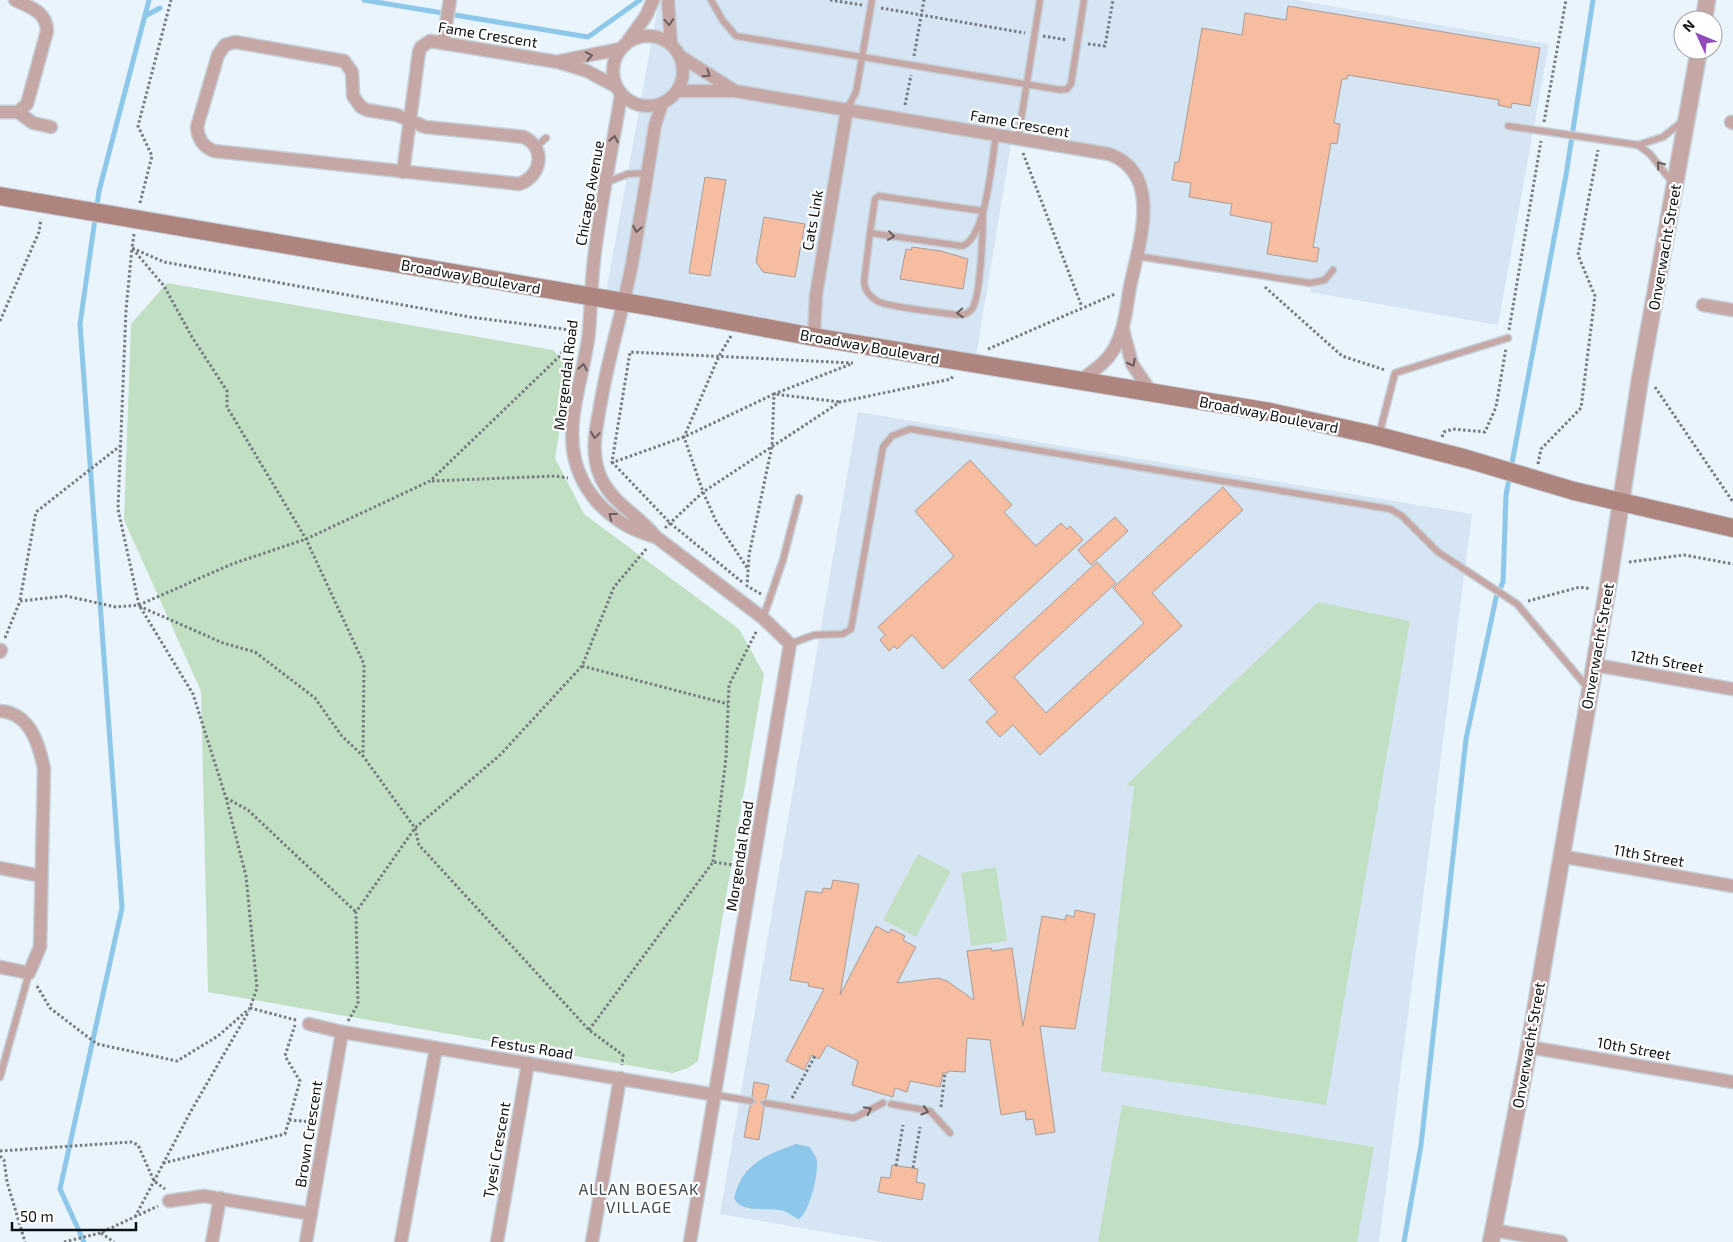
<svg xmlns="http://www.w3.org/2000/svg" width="1733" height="1242" font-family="'Exo 2',sans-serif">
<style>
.built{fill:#d5e5f3}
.green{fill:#c1dfc3}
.water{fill:#8dc8ea}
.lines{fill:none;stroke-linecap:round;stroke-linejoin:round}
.stream{stroke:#8dc8ea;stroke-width:5}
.building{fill:#f7bda1;stroke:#a89c96}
.service-casing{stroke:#c6d0d8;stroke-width:9}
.minor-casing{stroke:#c6d0d8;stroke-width:15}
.tertiary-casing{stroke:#c6d0d8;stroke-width:19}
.secondary-casing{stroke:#c6d0d8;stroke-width:20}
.path{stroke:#757b81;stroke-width:3;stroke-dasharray:2.5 2.5;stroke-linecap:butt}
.service{stroke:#c5a8a5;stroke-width:6}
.minor{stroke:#c5a8a5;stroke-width:12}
.tertiary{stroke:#c5a8a5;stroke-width:16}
.secondary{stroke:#ae847f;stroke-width:18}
.oneway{stroke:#6a5c5c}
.labels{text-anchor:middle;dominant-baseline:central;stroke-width:4.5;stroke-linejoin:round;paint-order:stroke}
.street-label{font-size:15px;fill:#0e1114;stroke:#fff}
.neighbourhood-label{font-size:16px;letter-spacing:1px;fill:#3f484f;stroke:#fff}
</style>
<rect width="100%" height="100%" fill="#e9f4fd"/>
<g class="built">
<path d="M659,0h637l253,44 -51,281 -188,-33 2,-7 -173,-27 4,-53 -18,-42 -113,-24 -37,223 -370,-64z"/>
<path d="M858,412l614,102 -93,728h-496l-163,-28z"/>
</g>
<g class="green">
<path d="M167,283l386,67 17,19 -15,89 29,56 155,115 25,45 -66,387 -10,7 -15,5 -465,-81 -7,-301 -77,-171 7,-196z"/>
<path d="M1318,602l92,19 -84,484 -225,-34 33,-285 -8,-1z"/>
<path d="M918,854l33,17 -35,66 -33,-17z"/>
<path d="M996,867l11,74 -36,5 -10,-73z"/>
<path d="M1122,1105l252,42 -17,95h-259z"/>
</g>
<path class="water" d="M796,1144l14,3c2,4 7,10 7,15 1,13 -7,49 -18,57 -6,-2 -10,-6 -15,-8 -15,-5 -42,4 -50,-13 8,-34 31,-43 62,-54z"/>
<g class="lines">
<g class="stream">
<path d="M364,0l224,37 52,-37"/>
<path d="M145,16l15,-8"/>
<path d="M84,1242l-24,-53 62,-281 -42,-584 19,-133 50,-191"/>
<path d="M1404,1242l17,-97 45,-406 30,-141 7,-16 3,-87 60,-320 27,-175"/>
</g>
</g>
<g class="building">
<path d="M1288,6l252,42 -10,58 -18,-3 -1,5 -13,-3 1,-5 -151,-25 -1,4h-5l-8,44 6,1 -3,20 -6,-1 -18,104 6,1 -2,14 -50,-8 5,-31 -42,-8 2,-11 -43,-7 2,-14 -19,-3 3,-18h4l23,-134 40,7 3,-22 41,7z"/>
<path d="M705,177l21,3 -16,96 -21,-3z"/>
<path d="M764,217l41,7 -10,53 -32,-5 -7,-10z"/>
<path d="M912,247l29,4 27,8 -5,30 -63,-10 6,-30 5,1z"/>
<path d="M970,460l42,45 -8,7 32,34 25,-23 6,6 3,-3 13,14 -140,129 -31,-34 -15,14 -3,-3 -5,5 -9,-11 5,-5 -7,-8 76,-71 -39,-45z"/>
<path d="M1223,487l20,23 -91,83 30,33 -142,129 -27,-30 -13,12 -14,-15 11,-10 -28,-32 128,-118 19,21 -102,94 32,36 98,-90 -31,-35z"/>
<path d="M1115,517l13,14 -37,34 -13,-15z"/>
<path d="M833,880l26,4 -19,111 36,-69 13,7 2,-4 14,7 -2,4 13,7 -19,36 41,-5 9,3 27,19 -7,-49 24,-3 1,3 20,-3 11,78 19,-110 23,4 1,-5 8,2 1,-7 20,4 -20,115 -35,-3 15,106 -19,3 -3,-16 -7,1 -1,-9 -24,4 -11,-75 -23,-2 -2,34 -17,-1v2h-5l-3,14 -30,-6 -3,11 -12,-4 -2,9 -41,-12 6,-24 -31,-16 -8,14 -7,-4 -8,15 -18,-9 38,-72 -16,-3 1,-3 -19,-3 16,-89 16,2 1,-5 8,1z"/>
<path d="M754,1082l15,3 -3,13 -6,4 4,6 -5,32 -15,-3 6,-31 6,-4 -4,-6z"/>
<path d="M892,1165l26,4 -2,13 9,2 -3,16 -44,-8 3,-15 9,1z"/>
</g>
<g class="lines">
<defs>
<g id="service">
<path d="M711,0l12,21 13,15 325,54 6,-1 4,-5 13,-84"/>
<path d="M847,109l9,-17 16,-92"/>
<path d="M1508,126l130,19 25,-8 20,-16"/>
<path d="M1018,139l22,-139"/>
<path d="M1638,145l12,9 22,28"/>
<path d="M536,147l10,-9"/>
<path d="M607,182l21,-8 19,-1"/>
<path d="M983,211c0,19 -2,84 -11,98 -3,4 -8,6 -14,6 -18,-3 -67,-7 -81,-14 -8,-5 -12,-10 -13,-19l6,-49 92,13c24,-7 30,-87 34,-111"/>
<path d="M870,233l5,-34 4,-3 104,15"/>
<path d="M1137,256l173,27 15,-3 8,-10"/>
<path d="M1379,435l16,-62 113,-35"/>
<path d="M763,618l20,-58 16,-62"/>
<path d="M790,644l24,-9 29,-1 8,-5 32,-182 9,-11 18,-7 480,80 12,7 36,36 79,52 71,84"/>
<path d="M0,1077l29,-104"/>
<path d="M716,1095l35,6"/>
<path d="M765,1103l89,15 29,-15"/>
<path d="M891,1104l39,7 20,22"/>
</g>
<g id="minor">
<path d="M668,0l3,44"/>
<circle cx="648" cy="71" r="35"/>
<path d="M628,41l18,-25 7,-16"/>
<path d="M235,42l109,19 8,11 1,24 8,11 6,3 30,5 28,12 99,10c22,11 18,39 -5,47l-305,-33c-11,-4 -16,-12 -17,-24l21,-72 7,-10z"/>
<path d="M443,42l7,-42"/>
<path d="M680,56l55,35"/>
<path d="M560,61l60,-12"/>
<path d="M678,91h57l374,63c56,20 29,92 21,133 -4,22 -5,42 -16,62 -8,14 -21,22 -33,31"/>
<path d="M621,95c-9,55 -21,110 -27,165 -3,24 -3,48 -5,72 -4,40 -24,87 -14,128 10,39 42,67 81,77"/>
<path d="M662,104l-7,21c-7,46 -15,93 -23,139 -9,46 -23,90 -31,137 -4,24 -11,48 -2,72 10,29 39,41 57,64l107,81 27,26 -100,598"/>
<path d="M0,112h18l9,-8 20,-73c0,-19 -17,-24 -32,-31"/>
<path d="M18,112l15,11 18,4"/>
<path d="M1731,122l2,1"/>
<path d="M403,172l16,-120 2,-5 9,-6 128,21 29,9 28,15"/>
<path d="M1703,305l30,5"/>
<path d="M1123,330l9,34 19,28"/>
<path d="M814,337l2,-42 31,-186"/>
<path d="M0,652l1,-2"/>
<path d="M1595,665l138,24"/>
<path d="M0,711c30,2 39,33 44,58l-4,178 -11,26 -29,-6"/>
<path d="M1560,856l173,30"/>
<path d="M0,868l41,8"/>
<path d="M309,1024l33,8 374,63"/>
<path d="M1529,1047l204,35"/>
<path d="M169,1201l35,-5 107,18"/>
<path d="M1493,1230l68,12"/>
<path d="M212,1242l8,-44"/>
<path d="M306,1242l36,-210"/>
<path d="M401,1242l35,-194"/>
<path d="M497,1242l31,-179"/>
<path d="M592,1242l28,-164"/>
</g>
<g id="tertiary">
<path d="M1704,20l3,-20"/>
<path d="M1491,1242l38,-195 79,-461 32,-207 59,-329"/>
</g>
<path id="secondary" d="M0,196l659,112 155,29 456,75 108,24 89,23 107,32 159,37"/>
</defs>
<use href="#service" class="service-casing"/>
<use href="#minor" class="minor-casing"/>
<use href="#tertiary" class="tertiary-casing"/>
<use href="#secondary" class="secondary-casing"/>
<g class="path">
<path d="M830,0l32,5"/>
<path d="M881,8l144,25"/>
<path d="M1043,36l24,4"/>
<path d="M1088,44l17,2 8,-46"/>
<path d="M914,56l10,-56"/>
<path d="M905,105l6,-30"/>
<path d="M1544,122l22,-122"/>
<path d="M1023,153l59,154"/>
<path d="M140,203l12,-47 -14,-30 33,-126"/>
<path d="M134,234l-2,14 32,38 28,51 35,54v16l79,132 58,125 -1,92 52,72 4,17 170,185 34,25 -1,10"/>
<path d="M1265,287l77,69 43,14"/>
<path d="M0,321l39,-89 2,-13"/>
<path d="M1509,330l32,-189"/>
<path d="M731,336l-12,20 -35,81 19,55 13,29 32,48"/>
<path d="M988,349l127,-55"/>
<path d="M1655,387l78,115"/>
<path d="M1442,437l2,-5 9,-3 32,3 11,-25 10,-59"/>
<path d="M611,463l73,-26 90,-43 66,8"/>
<path d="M1538,464l3,-15 40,-41 14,-112 -17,-41 20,-105"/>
<path d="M432,481l123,-5 13,2"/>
<path d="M665,528l38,-36 137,-90 111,-23 2,-3"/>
<path d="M1629,562l55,-7 49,9"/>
<path d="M742,582l-72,-59 -58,-61 18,-110 223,11"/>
<path d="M761,594l-14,-8 2,-31 23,-109 2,-52 77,-30"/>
<path d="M20,600l16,-88 84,-66"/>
<path d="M1528,601l52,-14 11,2"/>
<path d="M139,606l84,37 32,9 60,46 26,37 22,21"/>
<path d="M5,638l15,-37 46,-5 50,11 23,-2 93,-41 74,-25 124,-58 131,-126 10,-25"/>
<path d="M582,666l146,38"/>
<path d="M226,798l22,12 108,102"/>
<path d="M713,862l13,-104 3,-73 28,-55"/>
<path d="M37,986l13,22 47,36 80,17 41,-25 32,-28"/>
<path d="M296,1020l-46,-12 7,-20 -11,-112 -20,-78 -33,-104 -54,-89 -21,-96 8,-199 6,-62 32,14 306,55 100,13"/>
<path d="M348,1021l10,-17 -2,-92 59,-84 85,-73 82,-89 32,-79 33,-39"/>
<path d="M589,1030l124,-168 28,4"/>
<path d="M792,1098l23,-42"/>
<path d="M941,1107l4,-34"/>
<path d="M289,1120l24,2"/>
<path d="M0,1151l131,-9 7,3 16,36 11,8"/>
<path d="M0,1156l4,4 3,22 18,60"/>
<path d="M163,1163l122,-29 15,-53 -15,-25 10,-31"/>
<path d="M896,1166l7,-41"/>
<path d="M913,1168l7,-41"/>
<path d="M135,1217l56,-106 58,-100"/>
<path d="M101,1233l13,9"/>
<path d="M64,1242l36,-9 58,-27"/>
</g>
<use href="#service" class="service"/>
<use href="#minor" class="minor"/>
<use href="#tertiary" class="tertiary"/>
<use href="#secondary" class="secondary"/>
</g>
<defs><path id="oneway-chevron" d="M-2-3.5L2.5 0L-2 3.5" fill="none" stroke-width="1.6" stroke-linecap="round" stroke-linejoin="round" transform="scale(1.25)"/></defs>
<g class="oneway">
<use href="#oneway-chevron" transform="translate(669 22) rotate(86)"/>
<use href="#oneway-chevron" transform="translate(589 56) rotate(-11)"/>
<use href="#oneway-chevron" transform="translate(707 74) rotate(33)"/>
<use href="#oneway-chevron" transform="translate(614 139) rotate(-80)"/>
<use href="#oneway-chevron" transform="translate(1660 165) rotate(-129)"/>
<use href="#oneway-chevron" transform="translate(637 229) rotate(100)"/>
<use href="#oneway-chevron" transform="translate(891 236) rotate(8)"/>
<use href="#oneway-chevron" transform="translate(960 313) rotate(176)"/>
<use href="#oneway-chevron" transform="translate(1132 363) rotate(63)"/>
<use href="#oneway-chevron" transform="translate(583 367) rotate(-81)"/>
<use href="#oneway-chevron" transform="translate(595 435) rotate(98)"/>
<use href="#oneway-chevron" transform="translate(612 516) rotate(-142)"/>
<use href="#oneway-chevron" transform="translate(868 1110) rotate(-27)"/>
<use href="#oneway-chevron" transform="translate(925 1111) rotate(17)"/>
</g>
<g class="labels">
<g class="street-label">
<text transform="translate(488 34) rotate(9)">Fame Crescent</text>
<text transform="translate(1020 123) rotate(10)">Fame Crescent</text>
<text transform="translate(589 193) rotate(-80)">Chicago Avenue</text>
<text transform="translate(812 220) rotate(-80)">Cats Link</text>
<text transform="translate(1664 247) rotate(-80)">Onverwacht Street</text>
<text transform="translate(471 276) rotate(10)">Broadway Boulevard</text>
<text transform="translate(870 346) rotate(10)">Broadway Boulevard</text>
<text transform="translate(565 375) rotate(-83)">Morgendal Road</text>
<text transform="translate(1269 414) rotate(11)">Broadway Boulevard</text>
<text transform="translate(1597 646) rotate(-80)">Onverwacht Street</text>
<text transform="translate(1667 661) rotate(10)">12th Street</text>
<text transform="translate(1649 855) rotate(10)">11th Street</text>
<text transform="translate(739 856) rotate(-81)">Morgendal Road</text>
<text transform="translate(1528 1045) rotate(-80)">Onverwacht Street</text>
<text transform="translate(532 1047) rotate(9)">Festus Road</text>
<text transform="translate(1634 1048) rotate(10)">10th Street</text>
<text transform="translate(308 1134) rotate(-81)">Brown Crescent</text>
<text transform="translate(496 1150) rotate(-80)">Tyesi Crescent</text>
</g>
<g class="neighbourhood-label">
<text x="639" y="1188">ALLAN BOESAK<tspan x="639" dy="18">VILLAGE</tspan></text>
</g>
</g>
<g transform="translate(1698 35) rotate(314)"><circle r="24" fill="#ffffff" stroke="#9fa0a1"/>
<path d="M0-4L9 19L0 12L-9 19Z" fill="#914abd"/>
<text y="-8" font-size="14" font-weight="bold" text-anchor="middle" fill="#0e1114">N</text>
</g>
<path d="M12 1222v8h124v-8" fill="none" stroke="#0e1114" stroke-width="2.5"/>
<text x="20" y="1222" font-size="15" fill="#0e1114" stroke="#ffffff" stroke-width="4" paint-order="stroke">50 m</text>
</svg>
